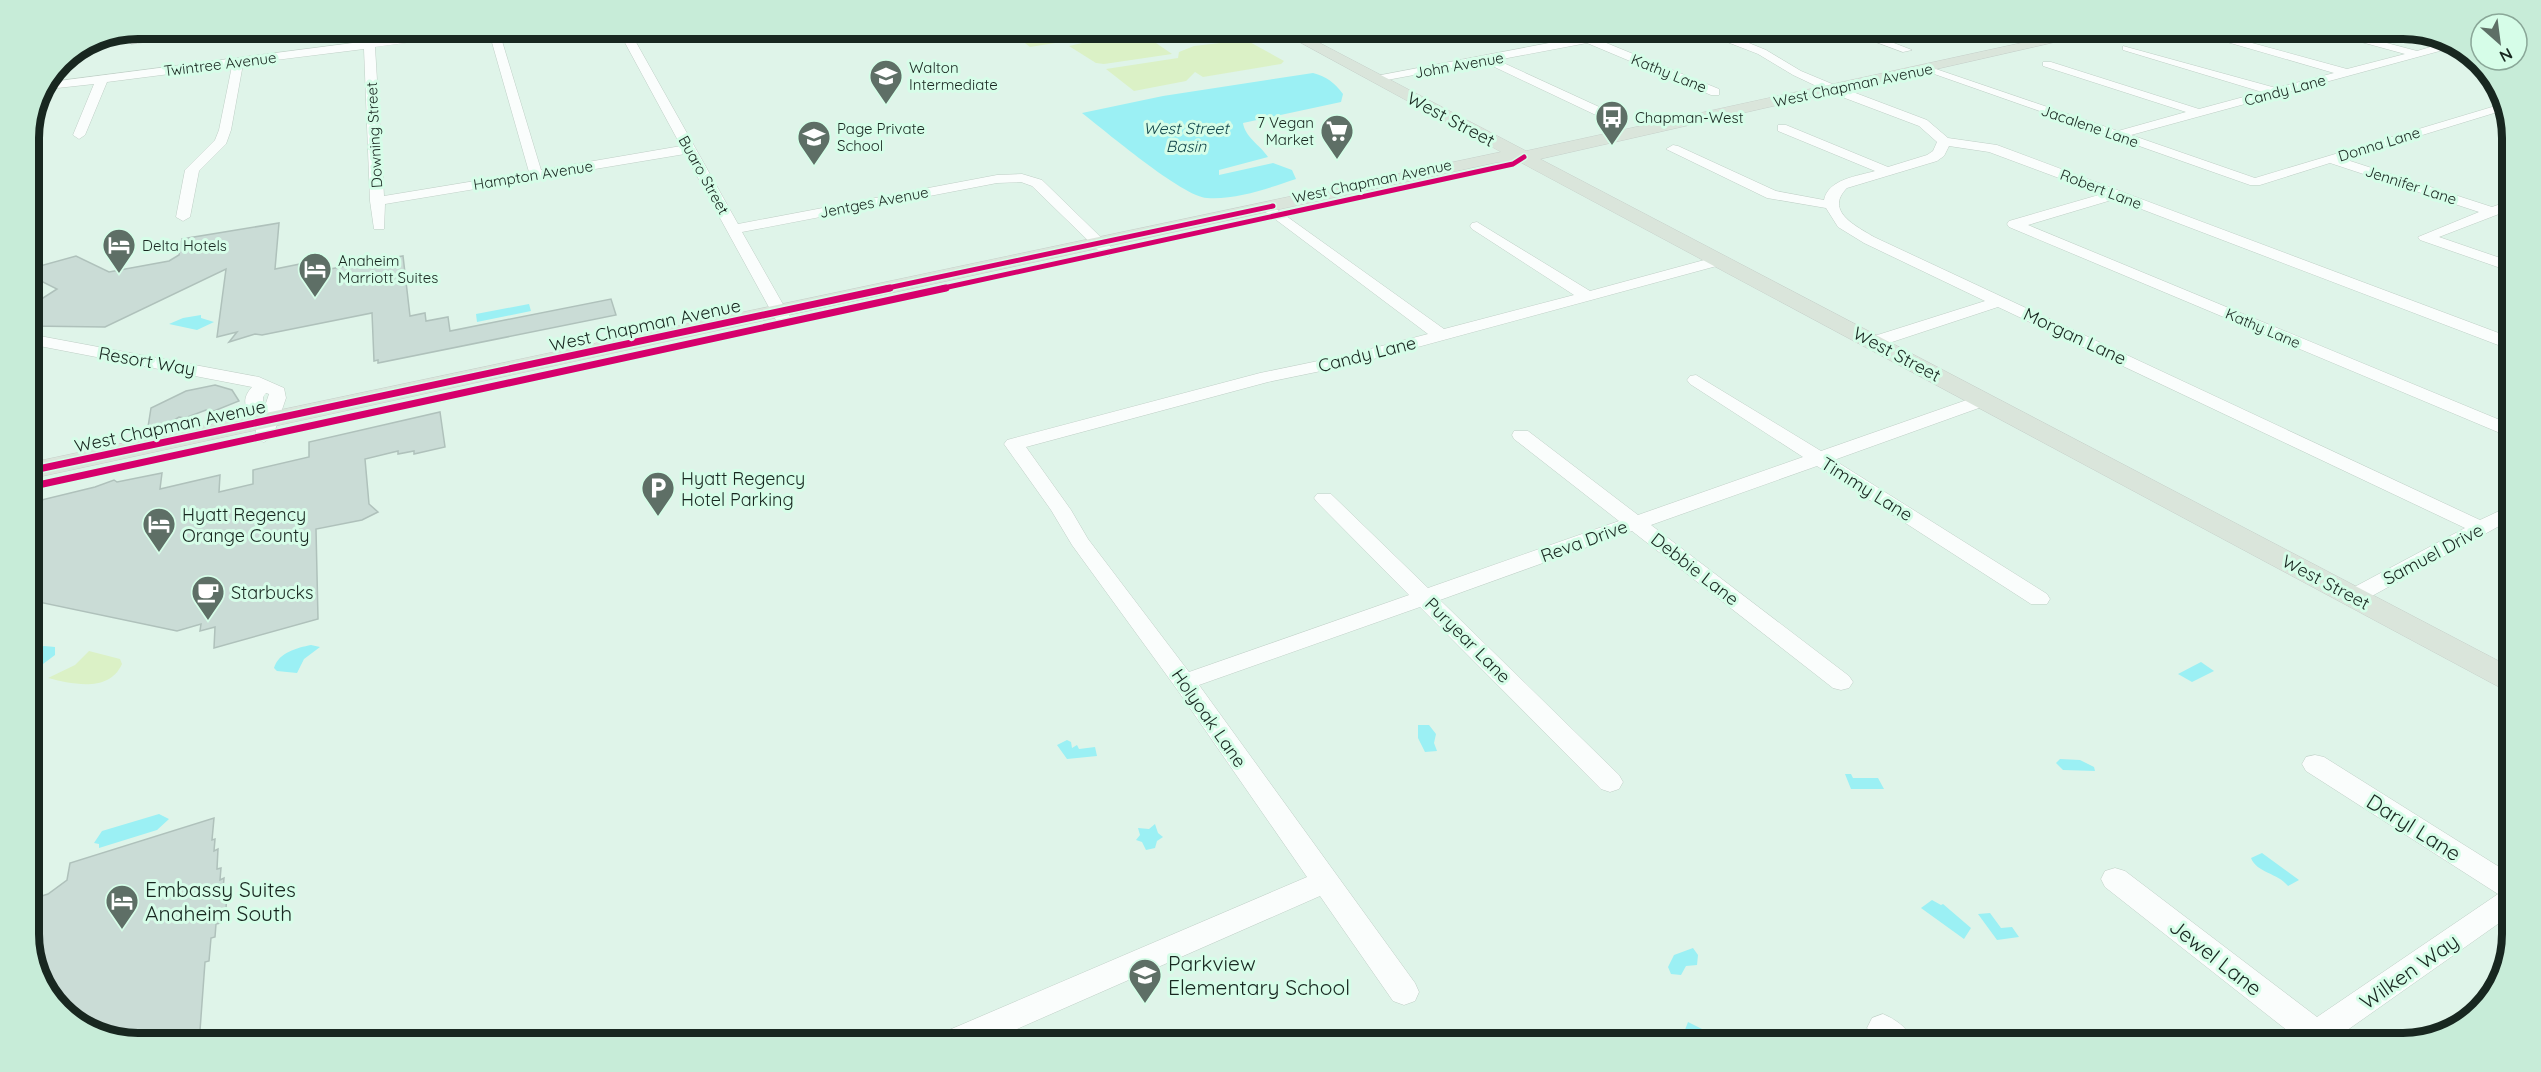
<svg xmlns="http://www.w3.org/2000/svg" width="2541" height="1072" font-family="Quicksand,sans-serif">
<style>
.green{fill:#dbf1c6}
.water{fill:#9bf0f4}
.building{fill:#cadcd6;stroke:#afc1bb;stroke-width:1.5}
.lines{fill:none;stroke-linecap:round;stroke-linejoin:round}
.minor-casing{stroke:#bfcfc6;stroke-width:1}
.major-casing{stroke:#c6d0ca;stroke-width:1}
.minor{fill:#fafdfc;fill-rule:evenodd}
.major{fill:#dae5db;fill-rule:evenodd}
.cycleway-far1-casing{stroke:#d6fde8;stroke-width:8}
.cycleway-casing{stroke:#d6fde8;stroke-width:10}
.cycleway-far1{stroke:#d6006c;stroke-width:5}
.cycleway{stroke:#d6006c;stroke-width:7}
.labels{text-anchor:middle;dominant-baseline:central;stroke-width:6;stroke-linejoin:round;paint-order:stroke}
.far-street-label{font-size:15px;fill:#182720;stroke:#d6fde8}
.far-poi-label{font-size:15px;fill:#182720;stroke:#d6fde8;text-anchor:start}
.far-water-label{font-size:16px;font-style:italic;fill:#15484d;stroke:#d6fde8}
.street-label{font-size:18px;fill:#182720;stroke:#d6fde8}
.poi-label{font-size:18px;fill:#182720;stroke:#d6fde8;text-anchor:start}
.near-street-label{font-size:21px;fill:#182720;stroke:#d6fde8}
.near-poi-label{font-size:21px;fill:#182720;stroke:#d6fde8;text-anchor:start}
.rim{fill:none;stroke:#182720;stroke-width:8}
</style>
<rect width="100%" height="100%" fill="#dff4e9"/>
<g class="green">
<path d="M1042,29h22l16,10 -50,8 -18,-14z"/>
<path d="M1076,29l142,-1 1,1 -5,5 -58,9 16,11 -68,10 -8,-1 -27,-17 31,-7z"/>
<path d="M1246,40l38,21 -3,3 -78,13 -8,-5 -9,9 -52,10 -28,-22 72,-11 1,-6 15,-6z"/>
<path d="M89,651l31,8 2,5c-13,29 -50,20 -74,14l27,-13z"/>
</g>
<g class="water">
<path d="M1313,73c14,4 21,9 30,21l-2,8 -98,21c2,14 17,22 25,34l-49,13v5l54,-12 19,7 4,9c-27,9 -59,21 -89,19 -24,-1 -103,-68 -125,-85l81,-17z"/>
<path d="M529,304l2,7 -54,11 -1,-8z"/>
<path d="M201,315v3l13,4 -17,8 -28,-6 14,-6z"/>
<path d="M311,645l9,2 -16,12 -7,14 -20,-2 -3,-3c5,-16 23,-20 37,-23z"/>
<path d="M44,646l11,1v8l-12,9 -14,4v-18z"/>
<path d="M2201,662l13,9 -22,11 -14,-8z"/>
<path d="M1418,725h11l7,9 -2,9 3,8 -12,1 -7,-14z"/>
<path d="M1067,740l4,2 1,6 5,-3 2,4 16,-2 2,9 -30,3 -10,-14z"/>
<path d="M2060,759l20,1 14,7 1,4 -32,-1 -7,-7z"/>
<path d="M1845,774h6l2,4h25l6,11h-33z"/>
<path d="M159,814l10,5 -12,11 -58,18v-4l-5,-1 8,-12z"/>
<path d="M1155,824l3,9 5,4 -6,4 -2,7 -9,2 -4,-8 -6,-2 4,-5 -2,-7 11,1z"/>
<path d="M2262,853l37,27 -11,6c-10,-13 -31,-13 -37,-28z"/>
<path d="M1932,900l9,5 2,-1 28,24 -7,11 -43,-31z"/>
<path d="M1990,913l11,15 11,-1 7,10 -22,3 -19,-26z"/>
<path d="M1693,948l5,7 -1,10 -11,1 -5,9 -10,-1 -3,-7 6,-12z"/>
<path d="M1688,1022l22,11 6,10h-20l-13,-8z"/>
</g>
<g class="building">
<path d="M279,223l-4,46 30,-6 -1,7 9,-2v4l90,-16 7,60 15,-3 1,8 22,-4 2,14 161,-32 5,16 -238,48v-3l-4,1 -2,-48 -110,22 -7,-1 -26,8 8,-10 -20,5 9,-68 -121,58 -76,-1v-19l28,-18 -28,-14v-6l47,-13 33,16 60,-11 10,-6 3,-16z"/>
<path d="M215,385l17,5 7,11 -25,10 -8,-1 -21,8 -6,-1 -8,5 -23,5 3,-19 35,-17z"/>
<path d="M440,412l5,35 -31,7v-3l-16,3v-3l-33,8 4,45 9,8 -16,8 -46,9 2,90 -104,29 1,-21 -15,4 1,-7 -24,7 -148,-31v-97l66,-16 19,-7 3,2 45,-9 -2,16 60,-14 -1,17 34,-8v-14l56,-13v-15z"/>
<path d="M214,818l-2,22 3,-1 -1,12 4,-2 -1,20 4,-1 -1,12 4,-2 -1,11 4,-1 -1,22 -4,1 -1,12 -5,1 -1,13 -4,1 -2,23 -4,1 -6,82h-61l-41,-9 -46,-35 -22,-59v-41l19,-6 19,-14 3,-17z"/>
</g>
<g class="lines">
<defs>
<g id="minor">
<path d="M138,28h7l-3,10 78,-10h35l-124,16 3,-15z"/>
<path d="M469,28h34l-4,3 42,139 140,-24 -64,-118h11l110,196 259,-49 25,-1 20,6 74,72 -8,5 -5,-2 -71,-69 -11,-4 -24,1 -255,49 51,90 -8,5 -8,-5 -92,-168 -300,50 -1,25h-10l-4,-28 -6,-152 -121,15 -12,66 -5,14 -27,27 -9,46 -7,4 -7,-4 9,-47 30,-30 4,-10 13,-64 -125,16 -22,53 -6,4 -6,-4 21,-51 -46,5 3,-7zM489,32l40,140 -145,24 -9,-149z"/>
<path d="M747,28h11l7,11 -9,2z"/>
<path d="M1628,28h25l-54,12 120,49v6h-8l-124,-52 -90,17 111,51v6h-8l-116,-55 -108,20 -6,-3 6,-3z"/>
<path d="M1691,28l31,4 44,18 35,21 36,15 90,34 21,18 49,7 515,193v11l-6,-1 -391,-149 -87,26 484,200v13l-503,-211 -2,-3 2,-3 93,-27 -113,-42 -40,-6 -5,10 -7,5 -90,27c-23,23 9,38 27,49l606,283 32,-15v14l-151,83h-16l-3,-5 3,-5 120,-64 -467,-221 -118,39h-12l-3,-4 3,-4 117,-37 -121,-58 -26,-16 -12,-19 -59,-10 -101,-49 7,-4 5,1 98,45 48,9c4,-21 34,-24 51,-29l-97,-40v-6h8l102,42 39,-12 6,-4 4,-9 -18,-16 -90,-34 -36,-17 -35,-21z"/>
<path d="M1838,28h17l57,22 -9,2z"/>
<path d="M1974,28h18l5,4 -5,3z"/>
<path d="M2197,28l150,41 58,-15 -95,-26h20l87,23 20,-6v-10l11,4 -1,10 -316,86 124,43 247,-74 2,6 -160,49 148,48 20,-7v9l-73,28 73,25v10l-92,-32 -2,-3 61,-25 -149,-49 -70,22h-10l-330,-116 10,-2 188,64 68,-19 -143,-46v-4h8l148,47 63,-17 -139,-42v-4l153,42 58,-15 -145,-42z"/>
<path d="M1268,203l176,126 130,-34 -102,-66 -2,-3 2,-3 5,-1 113,69 129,-35 8,5 -3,3 -369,100 -87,18 -242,65 45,63 17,29 101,133 220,-77 -92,-93 -3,-4 3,-4h14l97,94 191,-67 -105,-82 -2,-4 2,-4h14l110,84 165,-58 -113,-73 -3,-4 3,-4 6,-1 125,76 157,-55h12l3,4 -3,4 -156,56 213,134 3,5 -3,5h-16l-214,-138 -166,59 198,151 4,6 -4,6 -8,2 -8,-2 -201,-157 -192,69 179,175 4,7 -4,7 -9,3 -9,-3 -181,-182 -221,78 216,298 4,9 -4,9 -11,4 -11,-4 -73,-105 -335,147h-47l4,-10 365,-156 -131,-189 -104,-143 -21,-35 -47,-66 3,-4 253,-67 87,-18 81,-21 -165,-124v-6z"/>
<path d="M29,334l230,43 25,11 2,10 -13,38 -9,6 -7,-2 -2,-4 2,-12c-10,-13 -18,-23 -5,-37l-223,-43zM266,393l3,1 -5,15 -1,-12z"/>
<path d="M2315,755l9,2 188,118v39l-183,129h-39l3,-8 -188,-148 -4,-8 4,-8 10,-3 10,3 192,146 181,-123 -192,-123 -4,-7 4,-7z"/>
<path d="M1883,1014c14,6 26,15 31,29h-36l-11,-15 5,-10z"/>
</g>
<path id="major" d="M1274,28h17l235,123 564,-123h27l-577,131 972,509v23l-11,-3 -981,-526h-22l-1469,317v-16l1472,-311z"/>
</defs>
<use href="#minor" class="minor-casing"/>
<use href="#major" class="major-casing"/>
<use href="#minor" class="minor"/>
<use href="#major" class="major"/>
<defs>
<g id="cycleway-far1">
<path d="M883,289l390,-83"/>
<path d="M939,289l574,-125 11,-7"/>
</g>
<g id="cycleway">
<path d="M29,471l861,-183"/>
<path d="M29,487l917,-199"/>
</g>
</defs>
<use href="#cycleway-far1" class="cycleway-far1-casing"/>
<use href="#cycleway" class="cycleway-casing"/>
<use href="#cycleway-far1" class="cycleway-far1"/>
<use href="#cycleway" class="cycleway"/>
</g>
<defs>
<symbol id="school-pin" viewBox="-11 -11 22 30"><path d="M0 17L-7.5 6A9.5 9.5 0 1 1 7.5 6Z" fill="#5e6f66" stroke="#d6fde8"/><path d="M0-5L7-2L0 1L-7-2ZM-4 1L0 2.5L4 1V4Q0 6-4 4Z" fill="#fff"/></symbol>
<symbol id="bus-pin" viewBox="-11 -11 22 30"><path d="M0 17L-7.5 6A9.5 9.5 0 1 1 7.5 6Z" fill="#5e6f66" stroke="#d6fde8"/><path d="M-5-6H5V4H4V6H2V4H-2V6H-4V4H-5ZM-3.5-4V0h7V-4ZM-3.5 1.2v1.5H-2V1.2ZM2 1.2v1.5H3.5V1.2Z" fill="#fff"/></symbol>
<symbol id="supermarket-pin" viewBox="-11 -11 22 30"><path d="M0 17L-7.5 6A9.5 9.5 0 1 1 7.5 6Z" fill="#5e6f66" stroke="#d6fde8"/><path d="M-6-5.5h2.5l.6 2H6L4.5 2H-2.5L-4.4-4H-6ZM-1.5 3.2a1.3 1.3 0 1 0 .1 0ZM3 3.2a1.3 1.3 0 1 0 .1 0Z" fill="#fff"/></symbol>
<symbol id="hotel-pin" viewBox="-11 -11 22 30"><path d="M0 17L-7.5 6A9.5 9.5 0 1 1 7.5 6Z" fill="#5e6f66" stroke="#d6fde8"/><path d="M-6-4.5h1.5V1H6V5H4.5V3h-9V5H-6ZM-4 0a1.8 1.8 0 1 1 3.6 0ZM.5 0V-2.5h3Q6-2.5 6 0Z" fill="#fff"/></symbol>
<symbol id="parking-pin" viewBox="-11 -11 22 30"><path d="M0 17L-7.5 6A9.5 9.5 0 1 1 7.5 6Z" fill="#5e6f66" stroke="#d6fde8"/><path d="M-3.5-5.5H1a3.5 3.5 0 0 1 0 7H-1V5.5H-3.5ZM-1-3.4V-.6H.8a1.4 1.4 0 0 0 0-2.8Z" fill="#fff"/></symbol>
<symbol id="cafe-pin" viewBox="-11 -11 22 30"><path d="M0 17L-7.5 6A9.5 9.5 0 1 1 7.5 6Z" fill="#5e6f66" stroke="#d6fde8"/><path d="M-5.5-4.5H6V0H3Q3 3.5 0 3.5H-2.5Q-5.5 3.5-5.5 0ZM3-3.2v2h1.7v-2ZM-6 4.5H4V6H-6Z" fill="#fff"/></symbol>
</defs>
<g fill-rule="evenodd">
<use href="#school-pin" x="867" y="57" width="38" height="52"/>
<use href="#bus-pin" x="1593" y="98" width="38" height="52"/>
<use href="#supermarket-pin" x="1318" y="112" width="38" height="52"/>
<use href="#school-pin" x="795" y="118" width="38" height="52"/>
<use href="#hotel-pin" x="100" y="226" width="38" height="52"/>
<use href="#hotel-pin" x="296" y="250" width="38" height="52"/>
<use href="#parking-pin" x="639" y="469" width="38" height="52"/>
<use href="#hotel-pin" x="140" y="505" width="38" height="52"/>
<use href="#cafe-pin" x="189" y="573" width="38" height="52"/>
<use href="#hotel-pin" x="103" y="882" width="38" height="52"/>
<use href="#school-pin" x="1126" y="956" width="38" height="52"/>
</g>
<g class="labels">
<g class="far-street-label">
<text transform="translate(220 64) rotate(-7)">Twintree Avenue</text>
<text transform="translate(1459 65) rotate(-10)">John Avenue</text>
<text transform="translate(1669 73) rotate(22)">Kathy Lane</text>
<text transform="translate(1853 85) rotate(-12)">West Chapman Avenue</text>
<text transform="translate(2285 90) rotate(-15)">Candy Lane</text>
<text transform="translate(2090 126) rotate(19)">Jacalene Lane</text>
<text transform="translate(374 135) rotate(-93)">Downing Street</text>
<text transform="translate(2379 144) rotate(-17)">Donna Lane</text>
<text transform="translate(533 175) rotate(-9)">Hampton Avenue</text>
<text transform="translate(704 175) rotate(61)">Buaro Street</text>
<text transform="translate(1372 181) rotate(-12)">West Chapman Avenue</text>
<text transform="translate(2411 185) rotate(18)">Jennifer Lane</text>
<text transform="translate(2101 189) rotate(21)">Robert Lane</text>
<text transform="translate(874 202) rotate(-11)">Jentges Avenue</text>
<text transform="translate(2263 328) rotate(23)">Kathy Lane</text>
</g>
<g class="far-poi-label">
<text x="909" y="67">Walton<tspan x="909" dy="17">Intermediate</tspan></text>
<text x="1635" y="117">Chapman-West</text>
<text x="1314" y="122" text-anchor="end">7 Vegan<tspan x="1314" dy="17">Market</tspan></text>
<text x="837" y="128">Page Private<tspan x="837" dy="17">School</tspan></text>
<text x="142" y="245">Delta Hotels</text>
<text x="338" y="260">Anaheim<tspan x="338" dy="17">Marriott Suites</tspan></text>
</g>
<g class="far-water-label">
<text x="1186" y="128">West Street<tspan x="1186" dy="18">Basin</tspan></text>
</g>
<g class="street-label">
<text transform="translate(1451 119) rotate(28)">West Street</text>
<text transform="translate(645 325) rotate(-12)">West Chapman Avenue</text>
<text transform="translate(2075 336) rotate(25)">Morgan Lane</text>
<text transform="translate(1367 354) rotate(-14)">Candy Lane</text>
<text transform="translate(1897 354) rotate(28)">West Street</text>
<text transform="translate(147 361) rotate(10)">Resort Way</text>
<text transform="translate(170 426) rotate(-12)">West Chapman Avenue</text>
<text transform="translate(1867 489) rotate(32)">Timmy Lane</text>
<text transform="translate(1584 541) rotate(-20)">Reva Drive</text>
<text transform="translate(2433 554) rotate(-28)">Samuel Drive</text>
<text transform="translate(1695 569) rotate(38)">Debbie Lane</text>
<text transform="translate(2326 582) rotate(28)">West Street</text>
<text transform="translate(1468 640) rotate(45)">Puryear Lane</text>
<text transform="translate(1209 718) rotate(55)">Holyoak Lane</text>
</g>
<g class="poi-label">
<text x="681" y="478">Hyatt Regency<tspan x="681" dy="21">Hotel Parking</tspan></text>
<text x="182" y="514">Hyatt Regency<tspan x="182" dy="21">Orange County</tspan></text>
<text x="231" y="592">Starbucks</text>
</g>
<g class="near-street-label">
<text transform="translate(2414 827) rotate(32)">Daryl Lane</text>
<text transform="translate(2216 957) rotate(38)">Jewel Lane</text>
<text transform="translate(2409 971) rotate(-35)">Wilken Way</text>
</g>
<g class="near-poi-label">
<text x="145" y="889">Embassy Suites<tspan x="145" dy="24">Anaheim South</tspan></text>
<text x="1168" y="963">Parkview<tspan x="1168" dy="24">Elementary School</tspan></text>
</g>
</g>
<path d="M0 0H2541V1072H0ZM138 39H2403A99 99 0 0 1 2502 138V934A99 99 0 0 1 2403 1033H138A99 99 0 0 1 39 934V138A99 99 0 0 1 138 39Z" fill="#c7ecd8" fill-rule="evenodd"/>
<path class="rim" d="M138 39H2403A99 99 0 0 1 2502 138V934A99 99 0 0 1 2403 1033H138A99 99 0 0 1 39 934V138A99 99 0 0 1 138 39Z"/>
<g transform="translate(2499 42) rotate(152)"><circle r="28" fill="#d6fde8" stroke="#8aa798" stroke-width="1.5"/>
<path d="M0-4.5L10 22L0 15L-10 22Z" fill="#5e6f66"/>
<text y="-9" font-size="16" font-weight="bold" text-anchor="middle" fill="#182720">N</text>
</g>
</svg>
